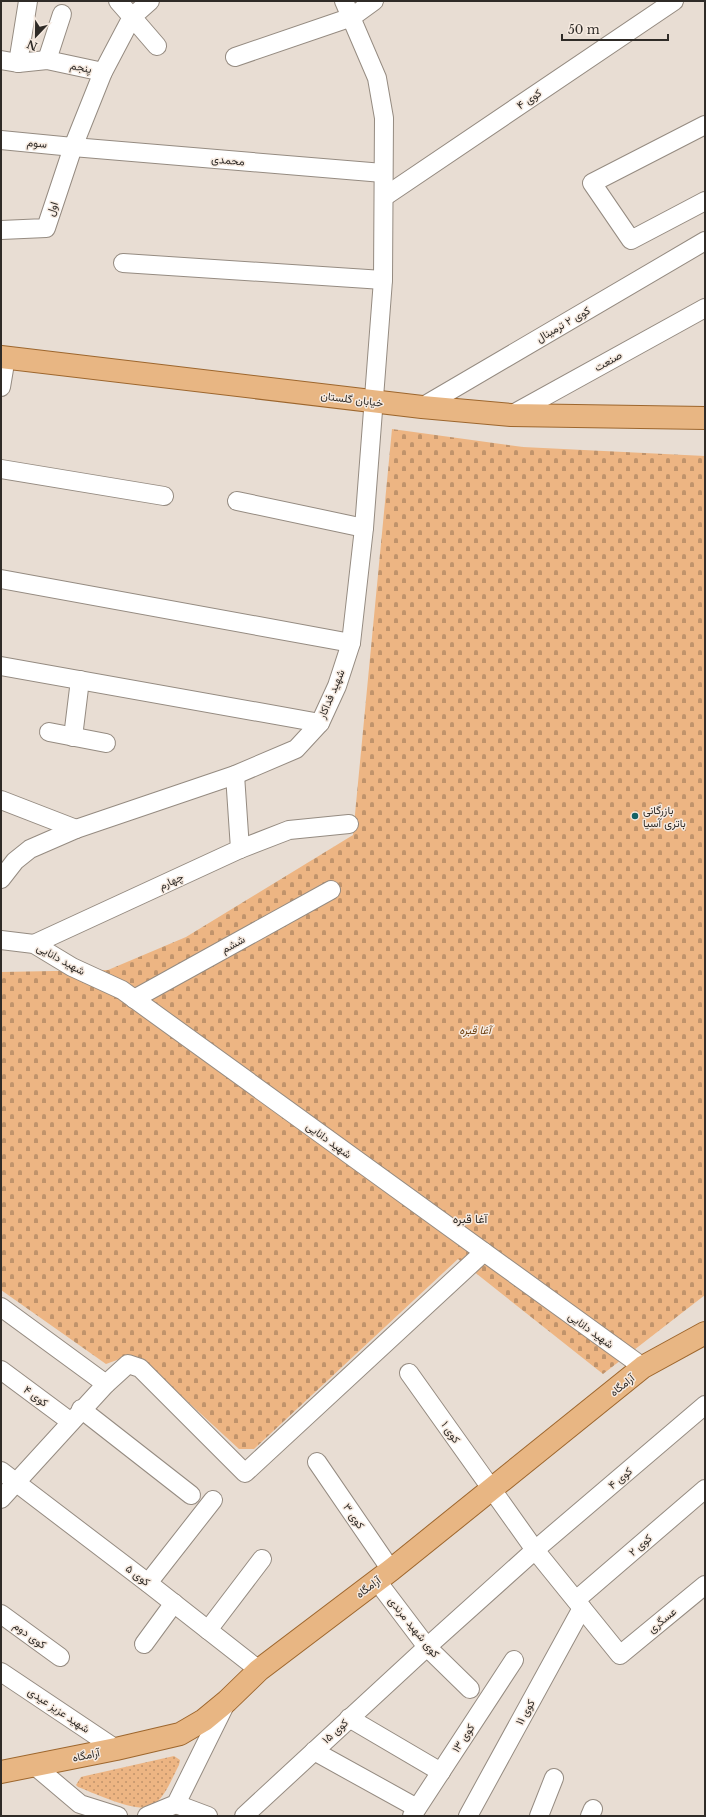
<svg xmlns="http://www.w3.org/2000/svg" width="706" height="1817" font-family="'Libre Baskerville',Vazirmatn,serif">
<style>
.cemetery{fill:url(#cemetery-stones)}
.park{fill:url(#park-dots)}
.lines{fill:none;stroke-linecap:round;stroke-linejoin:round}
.minor-casing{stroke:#958b81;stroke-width:20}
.major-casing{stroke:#9d662d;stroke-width:24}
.minor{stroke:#fff;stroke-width:18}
.major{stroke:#e8b683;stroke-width:22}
.poi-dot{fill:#116266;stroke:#f6eae0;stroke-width:1.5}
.labels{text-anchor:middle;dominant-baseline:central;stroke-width:3;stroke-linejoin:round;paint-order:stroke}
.street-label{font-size:11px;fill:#2f2b27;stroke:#f6eae0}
.poi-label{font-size:11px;fill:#2f2b27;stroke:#f6eae0;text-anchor:start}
.park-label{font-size:11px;font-style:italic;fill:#704313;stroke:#f6eae0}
.neighbourhood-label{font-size:12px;fill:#2f2b27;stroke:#f6eae0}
</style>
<defs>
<pattern id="cemetery-stones" width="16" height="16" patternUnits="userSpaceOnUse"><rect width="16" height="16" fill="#edb583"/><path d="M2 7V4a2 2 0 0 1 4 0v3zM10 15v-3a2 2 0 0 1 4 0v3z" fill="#c0936b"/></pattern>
<pattern id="park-dots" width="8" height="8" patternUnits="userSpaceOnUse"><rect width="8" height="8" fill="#edb583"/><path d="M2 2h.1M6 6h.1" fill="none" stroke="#c0936b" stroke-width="1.8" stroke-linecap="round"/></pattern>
</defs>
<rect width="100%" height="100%" fill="#e8ddd3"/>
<path class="cemetery" d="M392,429l131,18 182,9v839l-102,79 -145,-115 -204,190h-15l-90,-83 -21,-10 -22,8 -105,-74v-318l107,-2 78,-33 167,-102z"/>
<path class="park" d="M174,1756l6,4 -1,5c-7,13 -14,33 -27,41 -14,8 -58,-13 -74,-19l-2,-2 5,-8 4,-1z"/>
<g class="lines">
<defs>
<g id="minor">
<path d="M150,1l-18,16 25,29"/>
<path d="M235,57l117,-40 22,-16"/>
<path d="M1,60l17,3 29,-3 56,12"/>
<path d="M47,60l15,-46"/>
<path d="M18,63l10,-62"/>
<path d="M705,125l-113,58 39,57 74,-39"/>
<path d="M1,140l72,7 310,26"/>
<path d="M384,197l290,-196"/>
<path d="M1,230l45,-2 27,-81 30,-75 29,-55 -14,-16"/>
<path d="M123,263l260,17"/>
<path d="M1,387l5,-30"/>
<path d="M422,407l283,-166"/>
<path d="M511,415l194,-107"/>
<path d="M1,469l163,27"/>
<path d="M237,501l127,27"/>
<path d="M1,579l350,64"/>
<path d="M1,666l319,57"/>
<path d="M49,732l57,11"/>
<path d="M73,737l7,-57"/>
<path d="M1,800l75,29"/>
<path d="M240,849l49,-19 60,-6"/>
<path d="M1,879l14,-18 15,-12 46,-20 159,-54 61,-26 24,-26 17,-37 14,-43 13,-115 19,-248 1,-162 -7,-40 -33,-77"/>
<path d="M1,940l33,4 38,23 50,23 521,377"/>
<path d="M34,944l206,-95 -5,-74"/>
<path d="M134,999l197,-109"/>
<path d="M1,1307l105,77 22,-20 12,4 105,105 239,-221"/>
<path d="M1,1370l70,52"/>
<path d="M409,1373l126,177 85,105 85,-70"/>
<path d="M81,1409l110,86"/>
<path d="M317,1462l74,108"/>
<path d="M1,1471l147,112 111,87"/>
<path d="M1,1499l105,-115"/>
<path d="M377,1581l50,66 43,42"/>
<path d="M148,1583l65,-83"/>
<path d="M576,1600l129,-111"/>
<path d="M1,1614l59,43"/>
<path d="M208,1630l54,-71"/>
<path d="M144,1644l30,-41"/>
<path d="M1,1672l115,77"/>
<path d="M349,1718l92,54"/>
<path d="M314,1751l103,57"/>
<path d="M35,1766l45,38 38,12"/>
<path d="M176,1804l32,12"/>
<path d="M147,1816l29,-12 50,-101"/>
<path d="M244,1816l183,-169 108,-97 170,-145"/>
<path d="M412,1816l102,-156"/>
<path d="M468,1816l114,-208"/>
<path d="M539,1816l15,-38"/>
<path d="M590,1816l3,-7"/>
</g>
<g id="major">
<path d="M1,357l421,50 89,8 194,3"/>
<path d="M1,1772l115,-23 64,-15 24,-14 23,-19 32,-31 132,-100 252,-203 62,-34"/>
</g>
</defs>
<use href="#minor" class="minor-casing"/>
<use href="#major" class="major-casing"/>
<use href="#minor" class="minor"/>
<use href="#major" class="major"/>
</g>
<circle class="poi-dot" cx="635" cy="816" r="4"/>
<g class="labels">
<g class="street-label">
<text transform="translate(81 67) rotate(12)">پنجم</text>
<text transform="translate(529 99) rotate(-34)">کوی ۴</text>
<text transform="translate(37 143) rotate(6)">سوم</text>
<text transform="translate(228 160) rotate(5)">محمدی</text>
<text transform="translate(52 209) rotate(-72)">اول</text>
<text transform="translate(563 324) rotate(-30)">کوی ۲ ترمینال</text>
<text transform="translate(608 361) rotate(-29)">صنعت</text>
<text transform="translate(352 399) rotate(7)">خیابان گلستان</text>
<text transform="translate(331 694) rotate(-67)">شهید فداکار</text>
<text transform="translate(171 881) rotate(-25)">چهارم</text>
<text transform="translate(233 944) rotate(-29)">ششم</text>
<text transform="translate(61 959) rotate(29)">شهید دانایی</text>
<text transform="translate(329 1140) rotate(36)">شهید دانایی</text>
<text transform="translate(591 1330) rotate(36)">شهید دانایی</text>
<text transform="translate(622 1385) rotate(-39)">آرامگاه</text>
<text transform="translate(36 1396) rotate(36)">کوی ۴</text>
<text transform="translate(451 1432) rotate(55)">کوی ۱</text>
<text transform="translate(620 1478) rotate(-40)">کوی ۴</text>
<text transform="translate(354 1516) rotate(55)">کوی ۳</text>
<text transform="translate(640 1545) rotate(-41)">کوی ۲</text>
<text transform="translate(138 1575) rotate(37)">کوی ۵</text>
<text transform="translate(368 1587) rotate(-37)">آرامگاه</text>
<text transform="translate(662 1620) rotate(-39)">عسگری</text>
<text transform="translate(414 1627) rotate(51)">کوی شهید مرندی</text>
<text transform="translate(30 1635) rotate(36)">کوی دوم</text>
<text transform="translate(59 1710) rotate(34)">شهید عزیز عیدی</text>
<text transform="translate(525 1712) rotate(-61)">کوی ۱۱</text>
<text transform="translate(335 1731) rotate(-43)">کوی ۱۵</text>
<text transform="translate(463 1738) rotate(-57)">کوی ۱۳</text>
<text transform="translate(86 1755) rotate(-12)">آرامگاه</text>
</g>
<g class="poi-label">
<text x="643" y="810">بازرگانی<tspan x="643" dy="13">باتری آسیا</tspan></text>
</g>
<g class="park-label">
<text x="475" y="1030">آغا قبره</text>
</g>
<g class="neighbourhood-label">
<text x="470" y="1218">آغا قبره</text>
</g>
</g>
<rect width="706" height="1817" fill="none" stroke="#2f2b27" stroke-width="4"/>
<g transform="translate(36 36) rotate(202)" stroke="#f6eae0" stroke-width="3" paint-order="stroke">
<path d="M0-3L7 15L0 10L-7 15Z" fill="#2f2b27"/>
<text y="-6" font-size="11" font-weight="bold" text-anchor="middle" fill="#2f2b27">N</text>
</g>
<path d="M562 34v6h106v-6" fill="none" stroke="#2f2b27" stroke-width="2"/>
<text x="568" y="34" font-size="12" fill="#2f2b27" stroke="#f6eae0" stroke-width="3" paint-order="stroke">50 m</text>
</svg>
